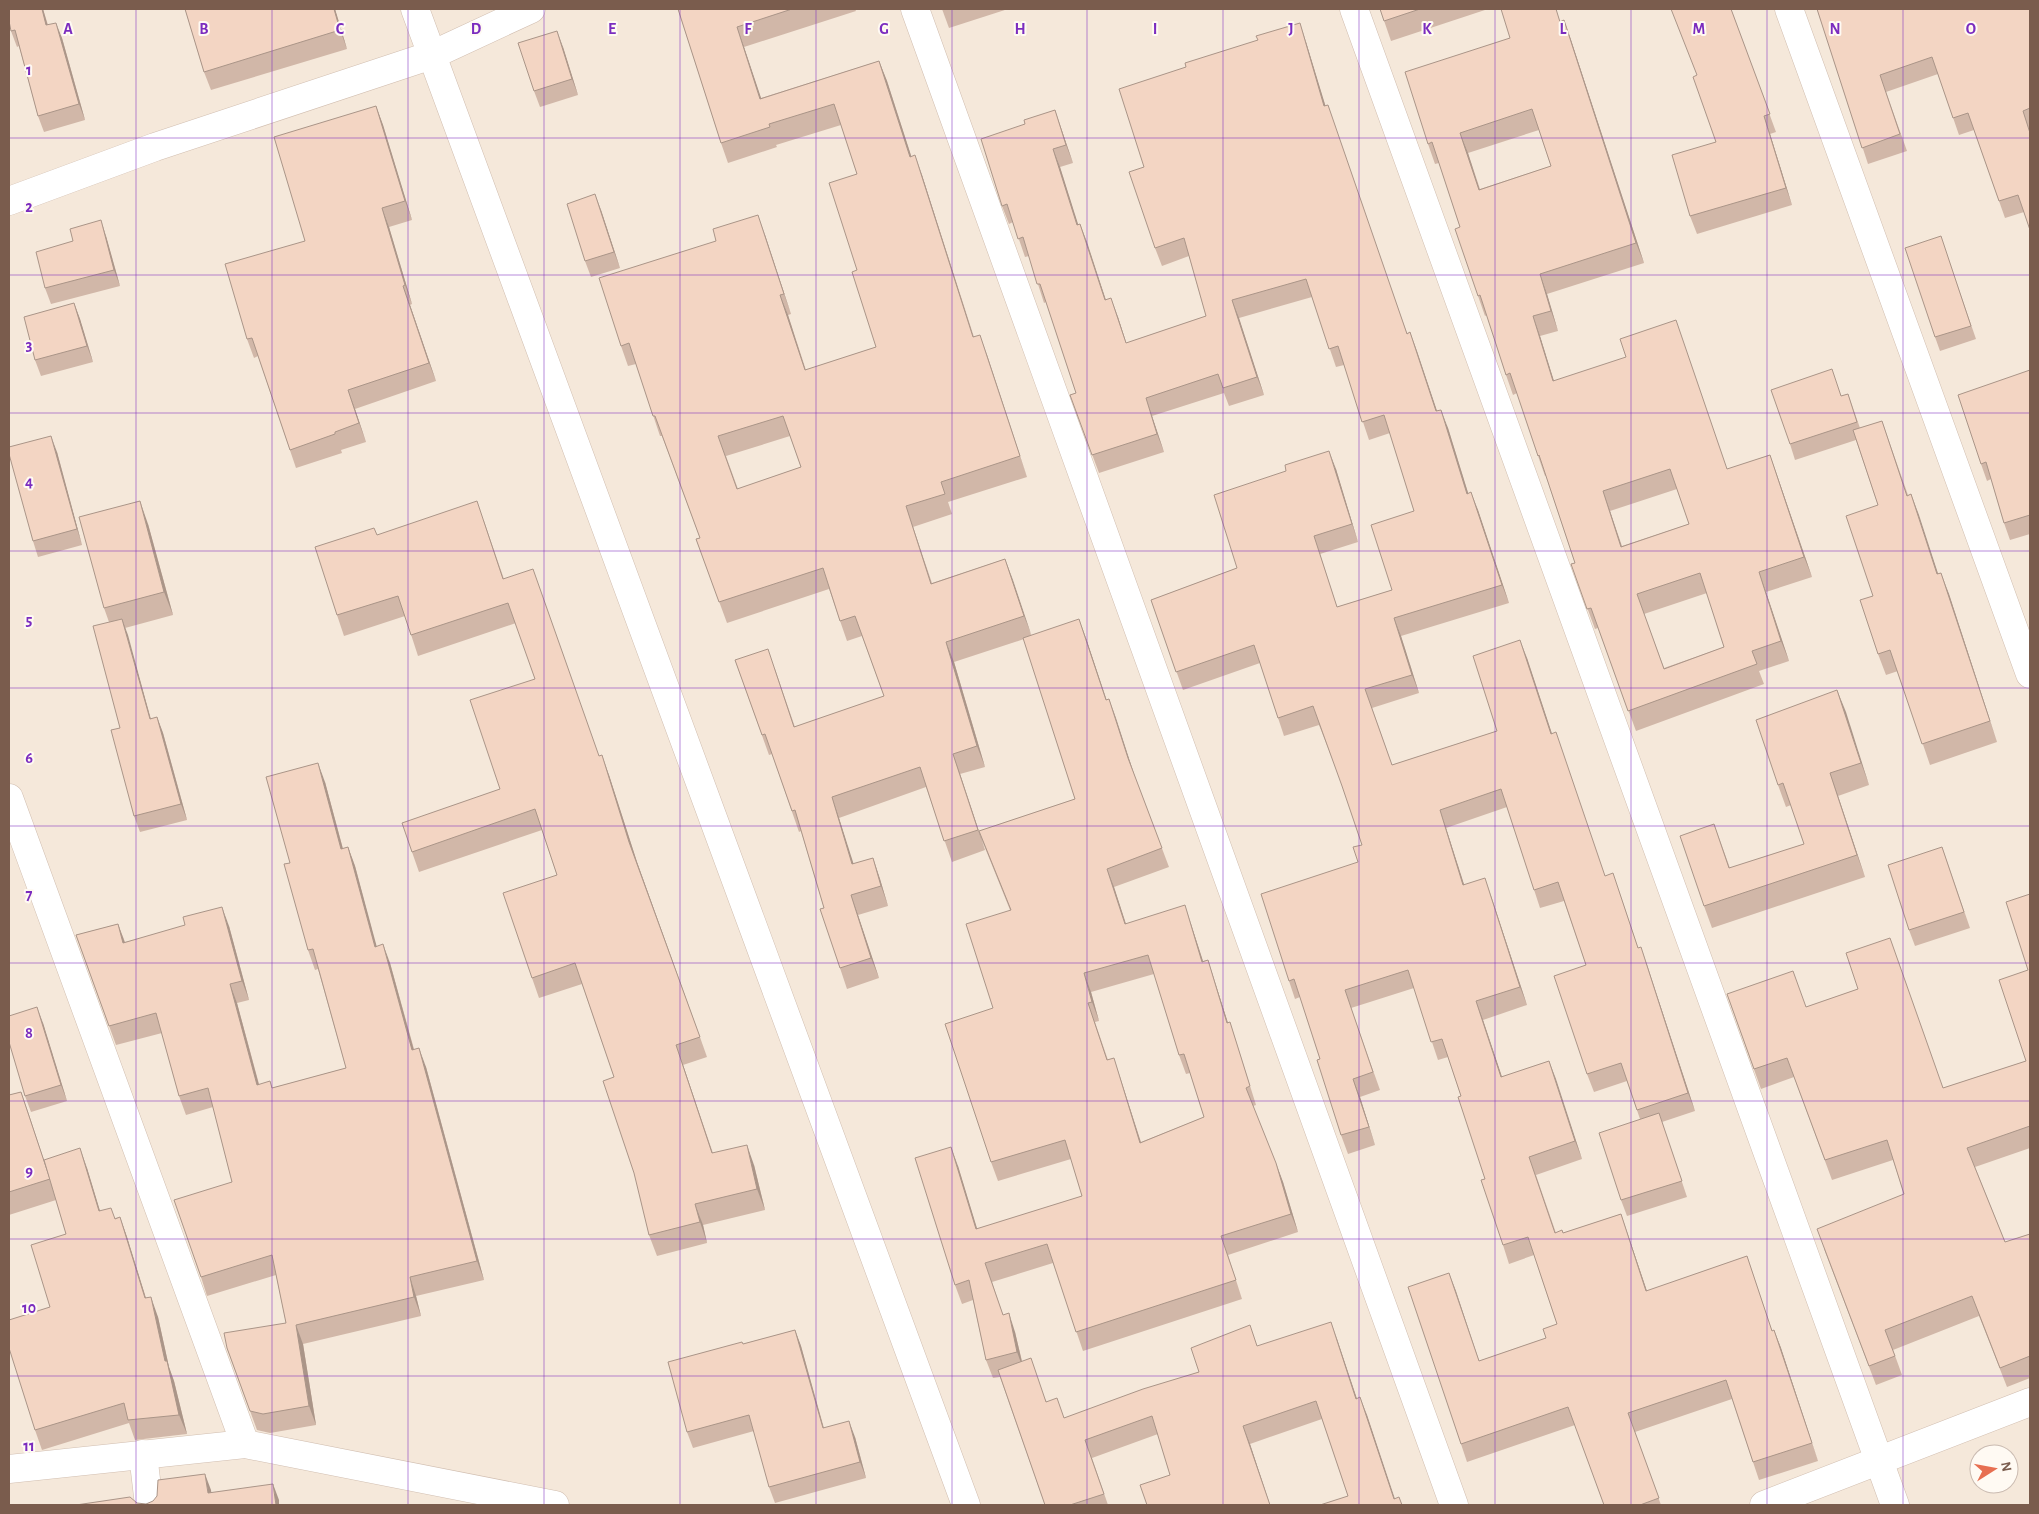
<svg xmlns="http://www.w3.org/2000/svg" width="2039" height="1514" font-family="'Alegreya Sans',sans-serif">
<style>
.residential{fill:#f5e8da;fill-rule:evenodd}
.lines{fill:none;stroke-linecap:round;stroke-linejoin:round}
.minor-casing{stroke:#d1beb0;stroke-width:29}
.minor{stroke:#fff;stroke-width:28}
.wall{fill:#d1b7a8;fill-rule:evenodd}
.shaded-wall{fill:#aa9588}
.building{fill:#f3d5c3;stroke:#aa9588;fill-rule:evenodd}
.grid{fill:none;stroke:#7b2cbf;stroke-width:1;stroke-opacity:0.55}
.grid-label{font-size:16px;text-anchor:middle;font-weight:bold;fill:#7b2cbf;stroke:#fffaf3;stroke-width:4;stroke-linejoin:round;paint-order:stroke}
</style>
<rect width="100%" height="100%" fill="#fdf6ec"/>
<path class="residential" d="M9,9h2021v1496h-2021zM1979,1454h30v30h-30z"/>
<g class="lines">
<defs>
<g id="minor">
<path d="M415,9l551,1496"/>
<path d="M915,9l539,1496"/>
<path d="M1354,9l541,1496"/>
<path d="M1789,9l241,665"/>
<path d="M9,201l146,-54 277,-92 99,-46"/>
<path d="M9,798l236,646"/>
<path d="M143,1454l6,51"/>
<path d="M9,1469l236,-25 310,61"/>
<path d="M1764,1505l266,-103"/>
</g>
</defs>
<use href="#minor" class="minor-casing"/>
<use href="#minor" class="minor"/>
</g>
<g class="wall">
<path d="M9,9h34l5,16 14,13 23,82 -41,12 -6,-16 -19,-70 -2,1 -6,-16z"/>
<path d="M185,9h150l12,40 -136,41 -7,-18z"/>
<path d="M678,9h177l1,2 -112,36 17,51 118,-37 8,20 24,75 11,19 52,162 13,18 40,122 -79,25 4,12 -39,13 19,56 73,-24 26,76 55,3 20,62 3,-1 25,75 35,93 -55,20 12,37h65l12,37 5,-1 6,19 14,44 2,-1 6,19 20,64 -3,1 30,76 15,50 -70,23 14,44 -159,52 -30,-88 -61,19 11,33 12,17 7,29 25,41 17,16 135,-46 59,-26 79,-7 20,60 10,16 27,83 8,7 -54,-9 -26,-77 -72,25 20,61h-123l23,-30 -12,-41 -66,24 16,47h-63l-45,-128 -7,1 -7,-18 -13,-60 -11,4 -7,-19 3,-119 19,63 105,-33 -11,-37 -73,22 -7,-19 2,-154 17,-98 -29,-72 4,12 -33,12 -26,-75 -87,31 14,46 20,-6 7,21 8,27 -30,9 21,63 -32,11 -7,-21 -16,-60 -23,-77 -2,1 -27,-78 -3,1 -34,-95 40,9 20,58 89,-31 -22,-60 -15,5 -18,-52 -102,34 -31,-84 4,-1 -38,-102h-2l-24,-72 -8,2 -7,-20 144,-111 26,79 -3,1 18,55 70,-23 -19,-77v-96l-16,-49 -65,20 1,2 -49,16 -7,-20zM790,436l11,31 -63,22 -12,-33zM1024,639l51,160 -96,32 -19,-57 25,-7 -31,-105zM1154,974l25,81 7,19 4,-1 14,44 -63,25 -21,-65 -12,-17 -13,-38 4,-1 -8,-29z"/>
<path d="M942,9h66l-59,19z"/>
<path d="M1380,9h108l-97,32z"/>
<path d="M1731,9l45,123 -6,2 22,71 -95,29 -7,-18 26,-74 -19,-67z"/>
<path d="M1817,9h213v118h-1l-5,85 -19,6 -31,-88 -15,5 -21,-61 -52,18 21,59 -39,13z"/>
<path d="M1564,20l7,20 73,223 -97,31 11,37 -18,5 14,45 174,88 42,-14 42,122 -46,15 23,69 -30,10 5,13 -128,47 -38,-103 -3,1 -24,-65 4,-1 -29,-87h-1l-7,-20 -21,-63 -4,2 -7,-20 -19,-60 -2,1 -7,-20 -18,-69 -21,-64 -4,1 -7,-20 82,-106zM1539,130l12,36 -71,23 -12,-36zM1677,489l12,35 -67,22 -12,-35zM1707,593l17,54 -60,21 -20,-54z"/>
<path d="M1306,42l19,63 82,228 3,-1 27,79 11,17 20,65 10,17 31,93 -108,33 18,57 -47,15 20,57 105,-34 30,-73 25,76 53,142 14,15 19,57 9,17 48,146 -33,11 25,75 -60,19 -6,-16 19,-81 -13,-38 -33,11 -7,-18 -1,-109 -22,-64 -24,7 -33,-101 -61,21 18,57 27,11 36,109 -44,15 19,57 47,-16 33,98 -46,16 20,58h7l58,-19 26,77 100,-35 25,75 2,-1 7,18 37,113 -59,19 -27,-81 -97,33 26,73h-57l-29,-80 -108,37 -6,-18 -12,-171 30,88 67,-23 11,-14 -23,-69 -25,9 -6,-19 -18,-66 -24,-83 -13,-39 -10,3 -24,-72 -63,20 29,82 -20,7 15,48 -27,9 -7,-19 -21,-76 -20,-62 -5,2 -6,-18 69,-119 4,-17 -18,-56 -25,-64 -35,11 -24,-73 -77,27 -32,-90 86,-32 99,-99 22,73 -38,12 17,53 55,-17 22,-79 -24,-78 -21,7 -25,-75 -8,2 -24,-70 -73,21 25,77 -35,11 -5,-13 -72,23 12,36 -65,21 -29,-78 6,-2 -30,-91 -2,1 -15,-47 -4,1 -12,-35 -4,2 -7,-18 23,-82 30,-14 18,53 -13,4 18,58 2,-1 26,76 12,17 8,26 80,-27 -17,-60 -27,10 -7,-18 -11,-81z"/>
<path d="M563,47l15,48 -38,12 -6,-16z"/>
<path d="M376,106l7,19 29,95 -23,7 23,77 -2,1 26,76 -81,28 11,33 -25,8 1,3 -46,15 -38,-112 -4,2 -7,-19 58,-98z"/>
<path d="M601,210l19,58 -29,9 -6,-16z"/>
<path d="M106,236l14,50 -69,18 -6,-16 28,-47z"/>
<path d="M1945,249l31,90 -36,12 -5,-14z"/>
<path d="M74,303l6,16 13,43 -52,14 -6,-16z"/>
<path d="M2030,370v164l-20,6 -6,-17 -13,-44 -4,2 -6,-17z"/>
<path d="M1848,394l12,34 22,-7 26,74 3,-1 27,80 11,20 48,148 -67,23 -32,-94 -12,4 -8,-21 -5,-58 5,-91 -22,-65 -61,20 -5,-16 51,-48z"/>
<path d="M57,452l25,93 -44,12 -5,-16z"/>
<path d="M484,521l20,58 105,196 28,87 70,195 -24,8 30,88 41,12 11,45 -62,15 4,18 -50,13 -8,-21 -35,-158 -32,-93 -43,14 -7,-20 25,-103 -15,-45 -123,42 -7,-20 88,-63 35,-110 -19,-56 -98,33 -13,-40 -61,20 -7,-21 40,-80z"/>
<path d="M148,524l25,91 -48,13 26,91 6,-2 6,16 24,87 -47,12 -6,-16 -14,-88 -11,-106 -5,-14z"/>
<path d="M1837,690l32,95 -31,11 27,81 -153,51 -8,-22 10,-82 16,44 74,-24 -13,-39 -5,2 -8,-22z"/>
<path d="M325,782l18,67 5,-2 7,19 21,80 14,17 24,86 12,18 58,213 -68,16 5,20 -118,28 13,81 -46,8 -13,-3 -30,-82 59,-25 -10,-48 -69,21 -6,-19 31,-95 -19,-75 -27,8 -7,-19 -17,-63 -46,12 -40,-110 42,-11 7,18 104,-16 20,74 -12,3 22,81 13,4 74,-20 -28,-99 -3,1 -7,-20 -18,-87z"/>
<path d="M1942,847l28,81 -55,18 -6,-16z"/>
<path d="M2030,894v254l-55,19 30,75 25,-8v144l-23,9 -28,-71 -86,34 9,25 -26,10 -52,-136 80,-55 -11,-34 -61,20 -38,-103 -33,12 -34,-95 79,13 52,-18 85,99 83,-27z"/>
<path d="M43,1023l24,78 -36,11 -6,-16z"/>
<path d="M21,1092l24,72 42,4 13,43 15,7 5,-1 7,20 19,61 12,19 11,50 5,14 13,53 -52,6 -6,-17 -87,27 -7,-20 15,-123 16,-73 -10,-34 -47,15v-120z"/>
<path d="M795,1330l6,16 23,82 31,9 11,41 -91,25 -6,-16 -15,-56 -61,17 -6,-16 56,-88z"/>
</g>
<g class="shaded-wall">
<path d="M42,9h1l9,32 -6,-16z"/>
<path d="M334,9h1l12,40 -7,-19z"/>
<path d="M1564,20l7,20 73,223 -8,-20z"/>
<path d="M56,23l6,15 23,82 -6,-16z"/>
<path d="M1300,23l6,19 25,82 -7,-18z"/>
<path d="M737,27l7,20 24,72 -8,-20z"/>
<path d="M557,31l6,16 15,48 -6,-16z"/>
<path d="M879,61l8,20 31,96 -8,-20z"/>
<path d="M376,106l7,19 29,95 -7,-19z"/>
<path d="M1055,110l6,18 12,35 -7,-18z"/>
<path d="M1764,116l6,18 22,71 -6,-17z"/>
<path d="M1460,133l8,20 18,57 -7,-20z"/>
<path d="M1053,149l7,18 24,76 -7,-18z"/>
<path d="M915,155l7,20 58,183 -7,-21z"/>
<path d="M595,194l6,16 19,58 -6,-16z"/>
<path d="M382,208l7,19 23,77 -7,-19z"/>
<path d="M758,215l7,20 26,79 -7,-20z"/>
<path d="M101,220l5,16 14,50 -6,-16z"/>
<path d="M1080,224l7,18 25,77 -7,-19z"/>
<path d="M1540,274l7,20 11,37 -7,-20z"/>
<path d="M403,286l7,19 26,76 -7,-18z"/>
<path d="M780,295l8,20 24,76z"/>
<path d="M1111,298l7,19 14,44z"/>
<path d="M1232,300l7,18 25,77 -7,-18z"/>
<path d="M74,303l6,16 13,43 -6,-16z"/>
<path d="M1533,316l7,20 20,65 -7,-20z"/>
<path d="M1410,332l7,19 26,78 -7,-18z"/>
<path d="M980,335l7,20 40,122 -7,-21z"/>
<path d="M348,390l7,19 11,33 -7,-19z"/>
<path d="M1146,398l18,54 -7,-18z"/>
<path d="M1441,410l7,18 26,84 -7,-18z"/>
<path d="M51,436l6,16 25,93 -5,-16z"/>
<path d="M1329,451l7,18 22,73 -6,-18z"/>
<path d="M1770,455l7,20 35,102 -8,-20z"/>
<path d="M1603,491l7,20 18,55 -7,-19z"/>
<path d="M1471,492l7,18 31,93 -7,-18z"/>
<path d="M1911,494l8,21 26,80 -8,-21z"/>
<path d="M140,501l8,23 25,91 -9,-23z"/>
<path d="M906,506l7,21 25,77 -7,-20z"/>
<path d="M1005,559l8,21 19,57 -8,-21z"/>
<path d="M1759,572l7,20 23,69 -8,-20z"/>
<path d="M1941,573l8,21 48,148 -7,-21z"/>
<path d="M1394,618l7,18 18,57 -7,-18z"/>
<path d="M122,619l6,16 27,100 -5,-16z"/>
<path d="M1079,619l7,19 27,81 -7,-19z"/>
<path d="M1520,640l7,18 31,94 -7,-18z"/>
<path d="M946,642l8,20 31,105 -8,-21z"/>
<path d="M1837,690l9,22 23,73 -8,-22z"/>
<path d="M1109,699l7,19 19,59 -7,-19z"/>
<path d="M157,717l6,16 24,87 -6,-16z"/>
<path d="M953,754l7,20 25,76 -7,-20z"/>
<path d="M602,755l7,20 28,87 70,195 -78,-215z"/>
<path d="M318,763l7,19 23,86 -7,-19z"/>
<path d="M1830,773l8,23 27,81 -8,-22z"/>
<path d="M832,797l7,21 21,66 -8,-20z"/>
<path d="M1440,810l6,18 24,75 -7,-18z"/>
<path d="M348,847l7,19 27,100 -7,-19z"/>
<path d="M873,858l7,21 8,27 -7,-20z"/>
<path d="M1107,869l7,18 18,56 -7,-19z"/>
<path d="M1485,878l6,18 36,109 -7,-18z"/>
<path d="M851,895l7,20 21,63 -8,-20z"/>
<path d="M1185,905l6,19 18,56 -7,-18z"/>
<path d="M222,907l7,19 20,74 -7,-19z"/>
<path d="M118,924l7,19h-2z"/>
<path d="M383,944l7,19 29,106 -7,-19z"/>
<path d="M1641,947l6,18 48,146 -7,-18z"/>
<path d="M1208,960l6,19 20,63 -7,-19z"/>
<path d="M1084,973l7,19 8,29 -7,-19z"/>
<path d="M230,984l7,19 27,101 -7,-19z"/>
<path d="M1476,1001l7,19 25,75 -7,-18z"/>
<path d="M37,1007l6,16 24,78 -6,-16z"/>
<path d="M676,1045l7,20 36,108 -7,-20z"/>
<path d="M419,1048l7,19 58,213 -7,-19z"/>
<path d="M1114,1058l6,19 27,85 -7,-19z"/>
<path d="M1549,1061l7,18 26,80 -7,-18z"/>
<path d="M1353,1079l7,18 15,48z"/>
<path d="M21,1092l7,20 29,88z"/>
<path d="M747,1145l7,20 11,45 -8,-21z"/>
<path d="M951,1147l7,19 25,82 -7,-19z"/>
<path d="M80,1148l7,20 19,63 -7,-20z"/>
<path d="M1276,1163l7,19 15,50 -7,-18z"/>
<path d="M695,1204l8,21 4,18 -7,-21z"/>
<path d="M1621,1214l6,18 26,77 -7,-18z"/>
<path d="M120,1217l7,20 25,81 -7,-20z"/>
<path d="M1449,1273l7,18 29,88 -6,-18z"/>
<path d="M410,1277l6,19 5,20 -7,-19z"/>
<path d="M151,1297l7,20 11,50 5,14 13,53 -8,-19 -14,-54z"/>
<path d="M1009,1313l6,19 9,39 -7,-19z"/>
<path d="M1331,1322l6,17 26,78 -7,-18z"/>
<path d="M296,1325l7,19 13,81 -7,-19z"/>
<path d="M795,1330l6,16 27,98 -5,-16z"/>
<path d="M1774,1330l7,18 37,113 -6,-18z"/>
<path d="M1360,1397l7,18 30,90h-1z"/>
<path d="M849,1421l6,16 11,41 -6,-16z"/>
<path d="M1243,1426l7,18 20,61z"/>
<path d="M205,1474l6,16 2,15 -5,-12z"/>
<path d="M273,1484l6,16v5h-3z"/>
</g>
<g class="building">
<path d="M9,9h33l4,16 10,-2 23,81 -41,12 -23,-86 -4,1 -2,-10z"/>
<path d="M185,9h149l6,21 -136,42z"/>
<path d="M678,9h114l-55,18 23,72 119,-38 31,96 5,-2 58,182 7,-2 40,121 -79,26 4,12 -39,12 25,78 74,-25 19,57 -78,26 31,104 -24,8 25,76 -34,11 -24,-74 -88,30 20,67 21,-6 8,28 -30,9 20,63 -31,10 -20,-59 4,-1 -29,-98 -3,1 -27,-77 -3,1 -27,-75 33,-11 26,78 90,-31 -29,-80 -15,5 -17,-53 -104,34 -23,-63 4,-1 -45,-122h-2l-24,-73 -8,3 -22,-68 117,-37 -3,-12 45,-14 26,79 -4,1 25,75 71,-23 -24,-75 5,-2 -28,-87 28,-9 -23,-70 -65,20 1,3 -49,16zM783,416l18,51 -64,22 -19,-53z"/>
<path d="M1380,9h40l-36,12z"/>
<path d="M1501,9h55l4,13 4,-2 72,223 -96,31 11,37 -18,5 20,65 73,-24 -6,-18 56,-19 51,149 43,-14 34,102 -45,15 22,69 -29,10 5,13 -129,47 -37,-103 -4,1 -16,-45 4,-1 -36,-108 -1,1 -28,-83 -4,2 -26,-80 -2,1 -23,-67 5,-2 -28,-85 -4,2 -23,-72 105,-34zM1532,109l19,57 -72,24 -19,-57zM1670,469l19,55 -68,23 -18,-56zM1700,573l24,74 -60,22 -27,-75z"/>
<path d="M1671,9h60l39,105 -6,2 22,72 -96,28 -18,-61 44,-13 -23,-65 4,-2z"/>
<path d="M1817,9h213v99l-7,3 7,22v97l-12,-35 -19,6 -31,-88 -15,5 -21,-61 -52,18 20,59 -38,14z"/>
<path d="M1300,23l24,83 4,-1 79,229 3,-2 26,79 5,-1 26,84 4,-2 31,93 -108,33 18,57 -47,14 27,76 105,-34 -24,-75 47,-16 31,94 5,-2 49,144 8,-3 25,75 3,-1 47,146 -51,17 -16,-47 -34,11 -33,-98 32,-11 -28,-83 -24,8 -33,-101 -61,21 23,75 22,-7 35,109 -44,14 25,76 48,-16 26,80 -46,16 26,76 7,-3 1,3 58,-19 25,77 101,-35 25,75 2,-1 38,113 -59,19 -27,-82 -98,33 31,85 -19,7h-36l-36,-98 -107,37 -53,-157 41,-14 30,88 67,-23 -3,-9 14,-5 -29,-87 -25,8 -22,-65 4,-1 -27,-82 3,-1 -19,-57 -11,3 -23,-72 -63,20 28,82 -20,7 16,48 -28,8 -24,-75 3,-1 -26,-80 -5,2 -28,-87 97,-32 -5,-15 9,-2 -20,-59 -29,-80 -35,12 -24,-73 -78,27 -25,-72 86,-32 -23,-73 72,-24 -1,-6 44,-14 23,73 -38,12 23,71 55,-17 -21,-65 43,-14 -30,-96 -22,7 -24,-76 -9,3 -23,-70 -74,21 25,77 -34,11 -5,-14 -72,24 11,36 -65,21 -22,-60 6,-2 -36,-109h-3l-14,-47 -5,2 -11,-35 -5,2 -21,-67 44,-15 -1,-4 31,-10 11,35 -13,4 24,76 3,-1 25,76 6,-2 15,45 80,-27 -22,-78 -29,10 -26,-76 15,-5 -25,-78 67,-22 -1,-4 73,-23 -2,-4z"/>
<path d="M557,31l15,48 -38,12 -16,-48z"/>
<path d="M376,106l29,95 -23,7 23,77 -2,1 26,77 -81,27 11,33 -24,9v2l-45,16 -38,-112 -5,1 -22,-75 80,-23 -31,-104z"/>
<path d="M595,194l19,58 -29,9 -18,-57z"/>
<path d="M101,220l13,50 -69,18 -9,-36 37,-11 -3,-12z"/>
<path d="M1941,236l30,90 -36,11 -30,-89z"/>
<path d="M74,303l13,43 -52,14 -11,-43z"/>
<path d="M1832,369l9,27 7,-2 9,28 -67,22 -19,-54z"/>
<path d="M2030,370v145l-26,8 -18,-61 -5,2 -23,-69z"/>
<path d="M1882,421l25,75 4,-2 26,80 4,-1 49,148 -68,23 -32,-94 -12,4 -18,-54 13,-4 -27,-80 32,-11 -25,-75z"/>
<path d="M51,436l26,93 -44,12 -24,-87v-7z"/>
<path d="M140,501l24,91 -60,16 -25,-91z"/>
<path d="M477,501l26,78 30,-10 66,187 3,-1 27,87 71,195 -24,8 36,108 35,-8 10,44 -62,15 5,18 -51,13 -15,-62 -31,-92 11,-4 -39,-114 -43,15 -29,-85 54,-18 -22,-66 -123,43 -10,-29 98,-34 -30,-89 65,-21 -27,-76 -97,32 -13,-39 -61,19 -22,-68 59,-19 3,7z"/>
<path d="M122,619l28,100 7,-2 24,87 -47,12 -23,-86 9,-2 -27,-102z"/>
<path d="M1079,619l27,81 3,-1 19,59 34,90 -55,21 18,55 60,-19 17,57 6,-2 19,63 3,-1 20,64 -4,2 30,75 15,51 -70,22 15,44 -160,52 -29,-88 -62,19 18,52 6,-2 8,39 -31,8 -17,-80 -14,5 -40,-127 36,-11 25,82 106,-33 -17,-56 -74,22 -46,-138 48,-16 -27,-84 45,-14 -32,-79 96,-32 -52,-161zM1148,955l31,100 5,-1 20,63 -64,26 -26,-85 -7,2 -19,-57 4,-1 -8,-29z"/>
<path d="M1837,690l24,73 -31,10 27,82 -153,51 -24,-70 34,-12 15,44 75,-24 -21,-61 -5,2 -22,-65z"/>
<path d="M318,763l23,86 7,-2 27,100 8,-3 29,106 7,-2 58,213 -67,16 4,20 -118,28 13,81 -46,8 -13,-3 -23,-63 -3,-15 62,-10 -14,-68 -71,22 -27,-77 58,-18 -24,-94 -29,8 -23,-83 -47,13 -33,-91 42,-11 5,19 62,-18 -2,-8 39,-10 20,74 -12,3 27,101 13,-4 2,7 74,-20 -33,-119 -5,1 -24,-86 6,-1 -24,-86z"/>
<path d="M1942,847l22,65 -55,18 -21,-65z"/>
<path d="M2030,894v232l-63,22 38,94 25,-8v122l-30,12 -28,-72 -87,34 10,26 -26,10 -52,-137 87,-35 -17,-54 -62,20 -38,-102 -33,11 -27,-75 66,-23 13,36 52,-18 -12,-36 44,-15 53,150 83,-27 -27,-81 29,-10 -22,-68z"/>
<path d="M37,1007l24,78 -36,11 -16,-54v-26z"/>
<path d="M21,1092l29,87 -41,13v-97z"/>
<path d="M1659,1113l23,68 -61,19 -22,-67z"/>
<path d="M80,1148l19,63 12,-3 4,11 5,-2 25,81 6,-1 14,64h2l12,54 -51,5 -4,-17 -89,27 -26,-82v-28l41,-13 -19,-62 35,-11 -22,-74z"/>
<path d="M1331,1322l25,77 4,-2 34,102 5,-2 3,8h-82l28,-9 -32,-95 -73,25 27,79h-123l-7,-20 30,-10 -18,-59 -67,24 19,54 -34,11h-25l-47,-135 33,-12 15,44 11,-4 7,20 79,-29 56,-17 -8,-24 59,-23 7,21z"/>
<path d="M795,1330l28,98 26,-7 11,41 -91,25 -20,-72 -62,17 -19,-70 74,-20 1,2z"/>
<path d="M205,1474l3,19 65,-9 3,21h-200l54,-8 7,6 9,1 7,-3 4,-5 1,-16z"/>
</g>
<path class="grid" d="M136,9v1496M272,9v1496M408,9v1496M544,9v1496M680,9v1496M816,9v1496M952,9v1496M1087,9v1496M1223,9v1496M1359,9v1496M1495,9v1496M1631,9v1496M1767,9v1496M1903,9v1496M9,138h2021M9,275h2021M9,413h2021M9,551h2021M9,688h2021M9,826h2021M9,963h2021M9,1101h2021M9,1239h2021M9,1376h2021"/>
<g class="grid-label">
<text x="68" y="34">A</text>
<text x="204" y="34">B</text>
<text x="340" y="34">C</text>
<text x="476" y="34">D</text>
<text x="612" y="34">E</text>
<text x="748" y="34">F</text>
<text x="884" y="34">G</text>
<text x="1020" y="34">H</text>
<text x="1155" y="34">I</text>
<text x="1291" y="34">J</text>
<text x="1427" y="34">K</text>
<text x="1563" y="34">L</text>
<text x="1699" y="34">M</text>
<text x="1835" y="34">N</text>
<text x="1971" y="34">O</text>
<text x="29" y="75">1</text>
<text x="29" y="212">2</text>
<text x="29" y="350">3</text>
<text x="29" y="487">4</text>
<text x="29" y="625">5</text>
<text x="29" y="763">6</text>
<text x="29" y="900">7</text>
<text x="29" y="1038">8</text>
<text x="29" y="1176">9</text>
<text x="29" y="1313">10</text>
<text x="29" y="1451">11</text>
</g>
<rect width="2039" height="1514" fill="none" stroke="#7a5c4d" stroke-width="20"/>
<g transform="translate(1994 1469) rotate(79)"><circle r="24" fill="#fffaf3" stroke="#cabbb1"/>
<path d="M0-4L9 19L0 12L-9 19Z" fill="#e76f51"/>
<text y="-8" font-size="14" font-weight="bold" text-anchor="middle" fill="#7a5c4d">N</text>
</g>
</svg>
